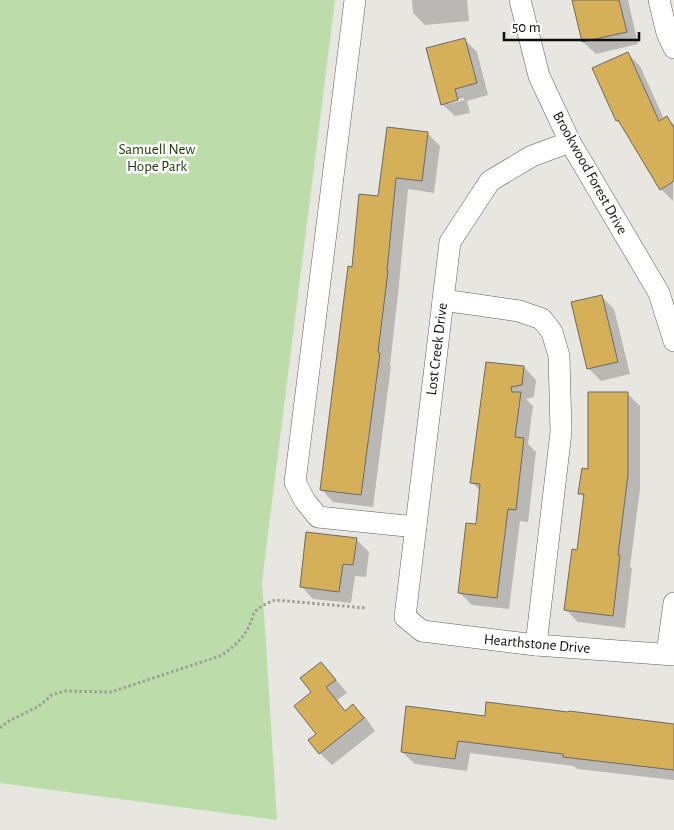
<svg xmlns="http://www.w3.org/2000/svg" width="674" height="830" font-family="'Alegreya Sans',sans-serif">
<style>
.green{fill:#bcddaa}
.shadow{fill:#0003;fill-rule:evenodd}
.building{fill:#d5b059;stroke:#6c6a66}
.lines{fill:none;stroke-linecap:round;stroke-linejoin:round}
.minor-casing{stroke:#5f5d5a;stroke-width:22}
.path{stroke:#a09e9a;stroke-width:3;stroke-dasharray:2.5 2.5;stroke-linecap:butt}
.minor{stroke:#fff;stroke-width:21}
.labels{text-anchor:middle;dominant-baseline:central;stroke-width:5;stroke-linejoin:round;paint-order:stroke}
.park-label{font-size:15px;fill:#193701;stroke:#fff}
.street-label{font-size:15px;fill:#0d0d0b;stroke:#fff}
</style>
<rect width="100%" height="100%" fill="#e8e6e1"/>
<path class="green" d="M0,0h335l-73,582 15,238 -277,-37z"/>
<g class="shadow">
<path d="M412,0h55l2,21 -44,4 -12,-12z"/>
<path d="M573,0h55l10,44 -42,10 -13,-12z"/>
<path d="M464,39l13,13 11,43 -21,6 3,12 -15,3 -13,-12zM464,98v2l-15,4v-3z"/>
<path d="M628,54l12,12 24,53 3,-1 7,7 -1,76 -12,-12 -37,-62 -7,-6 -23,-52z"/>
<path d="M427,133l13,13 -6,47 -26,-4 -9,95v1l-9,80 1,1 -18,141 -40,-5 -12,-13 32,-221 26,-71z"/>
<path d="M601,296l13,13 16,65 -29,7 -13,-13z"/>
<path d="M487,363l37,4 12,13 -2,17 -8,2 7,7 -5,38 8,8 -8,70 -8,-1 -11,88 -37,-4 -13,-13 18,-67 4,-34 -10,-9z"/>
<path d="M627,393l13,13v83l-10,78 2,1 -7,60 -47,-6 -12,-12 12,-59 7,-53 -5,-5 9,-23z"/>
<path d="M356,539l13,13 -3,25 -11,-1 -4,27 -38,-4 -12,-13z"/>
<path d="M321,663l12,13 14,17 -10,7 9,12 7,-6 13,12 9,13 -43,34 -12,-12 -7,-61z"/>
<path d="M486,717l188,8v55l-97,-11 -3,-3 -104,-13 -3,18 -52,-7 -13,-12z"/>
</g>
<g class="building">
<path d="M572,0h47l8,32 -45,10z"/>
<path d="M465,38l12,45 -22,6 3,11 -17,5 -15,-57z"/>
<path d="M628,52l31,69 8,-5 7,12v53l-14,9 -42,-70 -2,1 -24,-53z"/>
<path d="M387,127l41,5 -6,49 -26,-3 -9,93h1l-10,81 2,1 -19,142 -41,-5 28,-224 4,1 7,-73 19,2z"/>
<path d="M602,295l16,67 -31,7 -16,-67z"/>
<path d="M486,362l38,4 -2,19 -11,2 1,5h9l-6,45 9,1 -8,72 -8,-1 -11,89 -39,-5 8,-70 10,1 4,-40 -10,-1z"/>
<path d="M588,392h40v83l-10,80h2l-7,61 -49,-6 8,-61 5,1 7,-56h-6l4,-26 6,1z"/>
<path d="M306,532l51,6 -4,27 -10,-1 -4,28 -39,-5z"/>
<path d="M321,662l15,18 -10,7 19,24 8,-7 11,14 -45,36 -11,-14 8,-6 -22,-28 17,-14 -11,-14z"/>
<path d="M486,702l82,10 1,-1 105,13v46l-111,-13v-3l-105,-13 -3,18 -54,-7 5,-46 79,10z"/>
</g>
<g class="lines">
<defs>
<g id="minor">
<path d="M355,0l-60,482 10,19 13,16 98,10"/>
<path d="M520,0l19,76 31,66 89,151 15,48"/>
<path d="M659,0l8,33 7,15"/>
<path d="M570,142l-38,14 -42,25 -40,61 -45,375 17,14 114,14 138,10"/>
<path d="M443,300l76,11 23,8 10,13 7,24 2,76 -25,213"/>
<path d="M667,654l7,-51"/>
</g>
</defs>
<use href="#minor" class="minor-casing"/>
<path class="path" d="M0,728l7,-6 32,-16 13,-11 13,-4 46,1 109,-36c13,-8 24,-18 30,-32 2,-3 2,-8 4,-11 5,-7 14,-10 21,-13l91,8"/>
<use href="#minor" class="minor"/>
</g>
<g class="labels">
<g class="park-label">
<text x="157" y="149">Samuell New<tspan x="157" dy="17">Hope Park</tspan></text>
</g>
<g class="street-label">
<text transform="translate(590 173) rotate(61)">Brookwood Forest Drive</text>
<text transform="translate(437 349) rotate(-83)">Lost Creek Drive</text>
<text transform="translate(537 644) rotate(5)">Hearthstone Drive</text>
</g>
</g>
<path d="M504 32v8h135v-8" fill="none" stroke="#0d0d0b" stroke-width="2.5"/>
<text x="512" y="32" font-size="15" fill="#0d0d0b" stroke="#ffffff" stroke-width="4" paint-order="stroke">50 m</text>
</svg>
